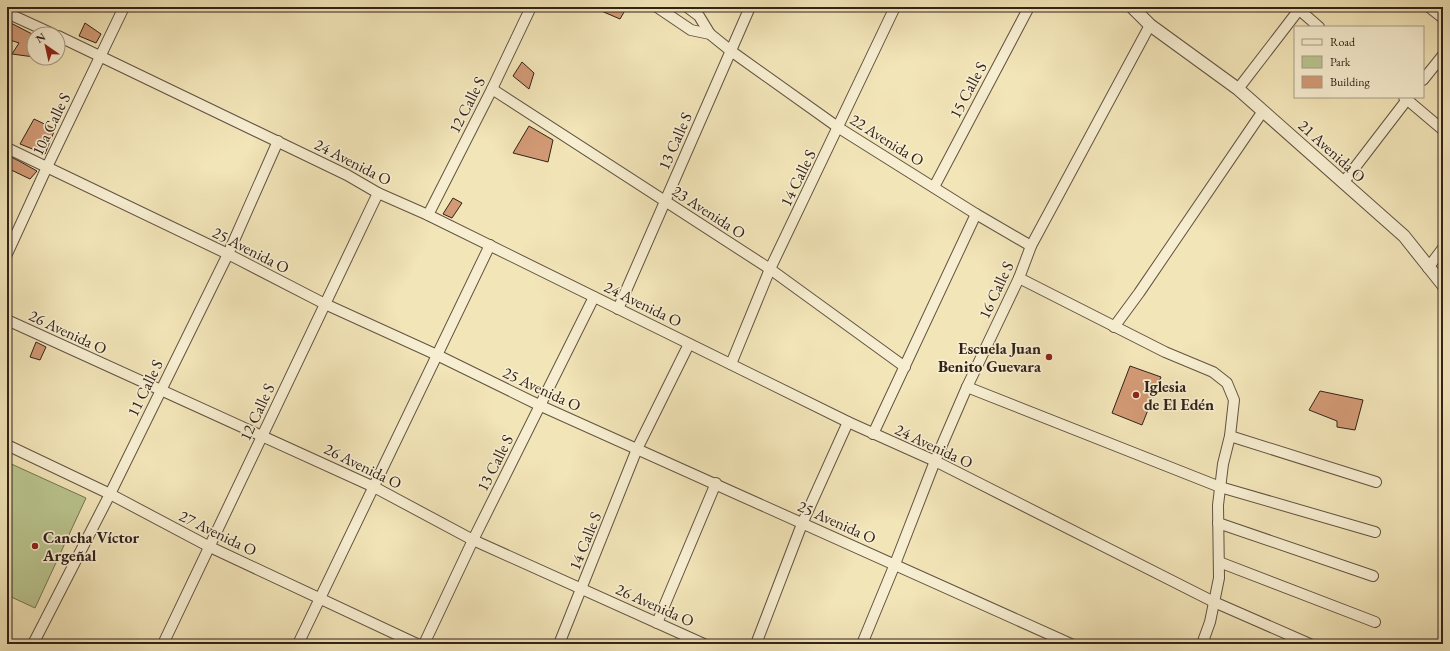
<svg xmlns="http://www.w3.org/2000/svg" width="1450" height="651" font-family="'EB Garamond',serif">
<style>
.green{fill:#bac58f;stroke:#767454}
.building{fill:#d29a75;stroke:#32221a}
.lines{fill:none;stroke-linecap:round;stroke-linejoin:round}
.minor-casing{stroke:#625342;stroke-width:12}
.tertiary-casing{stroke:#625342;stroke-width:14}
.minor{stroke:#f7eed1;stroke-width:10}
.tertiary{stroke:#f7eed1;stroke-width:12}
.poi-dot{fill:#8f2418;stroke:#f7eed1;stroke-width:1.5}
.labels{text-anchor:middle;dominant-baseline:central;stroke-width:3.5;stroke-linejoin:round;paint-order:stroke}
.street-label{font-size:16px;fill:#32221a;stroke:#f7eed1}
.poi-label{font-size:16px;font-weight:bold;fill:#32221a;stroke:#f7eed1;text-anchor:start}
</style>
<rect width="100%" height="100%" fill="#f2e5b8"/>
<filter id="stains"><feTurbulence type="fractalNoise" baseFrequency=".005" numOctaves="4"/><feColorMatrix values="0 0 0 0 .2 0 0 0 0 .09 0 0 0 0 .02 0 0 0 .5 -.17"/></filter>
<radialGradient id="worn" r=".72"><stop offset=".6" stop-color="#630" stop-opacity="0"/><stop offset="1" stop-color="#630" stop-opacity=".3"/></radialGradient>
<path class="green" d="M7,462l79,36 -51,110 -28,-13z"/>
<g class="building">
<path d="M592,7h35l-7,12z"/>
<path d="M7,21l27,14v22l-22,-3 7,-11 -12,-4z"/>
<path d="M85,23l16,11 -5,9 -17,-7z"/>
<path d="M522,62l12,11 -5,16 -16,-13z"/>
<path d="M34,119l21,10 -10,25 -25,-10z"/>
<path d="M529,126l24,14 -5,22 -35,-9z"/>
<path d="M7,155l12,6 18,10 -7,8 -23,-11z"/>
<path d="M453,198l9,5 -10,15 -9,-4z"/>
<path d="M36,342l10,5 -6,13 -10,-3z"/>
<path d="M1130,366l31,11 -19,48 -30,-12z"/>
<path d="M1320,391l43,9 -8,30 -18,-3v-6l-28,-11z"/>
</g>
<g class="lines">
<defs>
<g id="minor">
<path d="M657,7l34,23 19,4 21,17 108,77 137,86 55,32"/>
<path d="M687,7l12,9 11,18"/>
<path d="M1296,7l23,20"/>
<path d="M1429,7l14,11"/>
<path d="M7,13l46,21"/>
<path d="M58,36l289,139 31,18 50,22 420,207 87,39 279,141 96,42"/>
<path d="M1423,80l20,-25"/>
<path d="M492,89l278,180 135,98"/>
<path d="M1238,89l63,-82"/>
<path d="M1404,97l39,33"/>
<path d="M7,148l221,106 97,50 112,51 104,51 530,238"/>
<path d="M1343,183l66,-86"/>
<path d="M934,187l95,-180"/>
<path d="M428,215l64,-126 39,-82"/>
<path d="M7,254l40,-87 77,-160"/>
<path d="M1428,268l15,-20"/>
<path d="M1019,278l146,74 48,20 14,11 7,17 -4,36 -7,28 -5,41 1,73 -9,44 -8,22"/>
<path d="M618,309l132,-302"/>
<path d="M7,320l367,167 99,53 231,104"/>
<path d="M1114,327l25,-34 124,-182"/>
<path d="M731,364l39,-95 125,-262"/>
<path d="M967,387l253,100 155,45"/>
<path d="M873,434l103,-220"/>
<path d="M1230,436l146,46"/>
<path d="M7,445l103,49 100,53 207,97"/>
<path d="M1218,523l155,53"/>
<path d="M1219,562l156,60"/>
<path d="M657,623l59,-140"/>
<path d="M33,644l77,-150 118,-240 50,-113"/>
<path d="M163,644l215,-451"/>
<path d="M298,644l192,-399"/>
<path d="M424,644l49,-104 121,-243"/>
<path d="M559,644l78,-195 52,-105"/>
<path d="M756,644l46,-120 46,-102"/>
<path d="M862,644l33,-80 40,-103 32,-74 52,-109 12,-32 119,-221"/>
</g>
<path id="tertiary" d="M1132,7l18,18 88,64 166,147 39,49"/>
</defs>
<use href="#minor" class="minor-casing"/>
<use href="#tertiary" class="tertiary-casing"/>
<use href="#minor" class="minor"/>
<use href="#tertiary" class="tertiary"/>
</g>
<g class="poi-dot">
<circle cx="1049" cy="357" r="4"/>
<circle cx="1136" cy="395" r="4"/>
<circle cx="35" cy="546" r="4"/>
</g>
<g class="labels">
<g class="street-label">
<text transform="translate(968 90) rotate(-62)">15 Calle S</text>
<text transform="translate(467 105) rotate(-63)">12 Calle S</text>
<text transform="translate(51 124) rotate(-64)">10a Calle S</text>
<text transform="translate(887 140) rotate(32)">22 Avenida O</text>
<text transform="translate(675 141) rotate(-66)">13 Calle S</text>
<text transform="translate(1332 151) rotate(42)">21 Avenida O</text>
<text transform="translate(353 162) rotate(27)">24 Avenida O</text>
<text transform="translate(798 178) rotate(-64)">14 Calle S</text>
<text transform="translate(709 212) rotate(33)">23 Avenida O</text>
<text transform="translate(251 250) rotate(27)">25 Avenida O</text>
<text transform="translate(996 290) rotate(-65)">16 Calle S</text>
<text transform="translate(643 304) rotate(26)">24 Avenida O</text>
<text transform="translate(68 332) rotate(25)">26 Avenida O</text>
<text transform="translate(145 388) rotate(-64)">11 Calle S</text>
<text transform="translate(542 389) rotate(25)">25 Avenida O</text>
<text transform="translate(257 412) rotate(-65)">12 Calle S</text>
<text transform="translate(934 446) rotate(25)">24 Avenida O</text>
<text transform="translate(495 463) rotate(-63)">13 Calle S</text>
<text transform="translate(363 466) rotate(26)">26 Avenida O</text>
<text transform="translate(837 522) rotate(24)">25 Avenida O</text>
<text transform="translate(218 533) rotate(26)">27 Avenida O</text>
<text transform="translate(585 541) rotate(-68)">14 Calle S</text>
<text transform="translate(655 605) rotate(24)">26 Avenida O</text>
</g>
<g class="poi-label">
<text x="1041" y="348" text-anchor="end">Escuela Juan<tspan x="1041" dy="18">Benito Guevara</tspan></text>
<text x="1144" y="386">Iglesia<tspan x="1144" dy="18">de El Edén</tspan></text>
<text x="43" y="537">Cancha Víctor<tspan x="43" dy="18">Argeñal</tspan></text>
</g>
</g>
<rect width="1450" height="651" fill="none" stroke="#f2e5b8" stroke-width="24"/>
<rect x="8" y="8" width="1434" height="635" fill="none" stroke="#32221a" stroke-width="2"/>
<rect x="12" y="12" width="1426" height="627" fill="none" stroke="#32221a"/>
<rect x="1294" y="26" width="130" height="72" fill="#f7eed1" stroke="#a89c88"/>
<rect x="1302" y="39" width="20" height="6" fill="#f7eed1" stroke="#a89c88"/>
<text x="1330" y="46" font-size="12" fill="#32221a">Road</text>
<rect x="1302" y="56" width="20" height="12" fill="#bac58f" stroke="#a89c88"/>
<text x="1330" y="66" font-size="12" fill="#32221a">Park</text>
<rect x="1302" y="76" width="20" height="12" fill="#d29a75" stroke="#a89c88"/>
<text x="1330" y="86" font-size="12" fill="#32221a">Building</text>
<g transform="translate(46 46) rotate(326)"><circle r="19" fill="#f7eed1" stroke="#a89c88"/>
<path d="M0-3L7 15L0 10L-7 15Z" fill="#8f2418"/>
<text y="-6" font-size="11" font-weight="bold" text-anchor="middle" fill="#32221a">N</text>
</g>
<rect width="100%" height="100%" filter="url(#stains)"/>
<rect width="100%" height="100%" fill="url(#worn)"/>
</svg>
